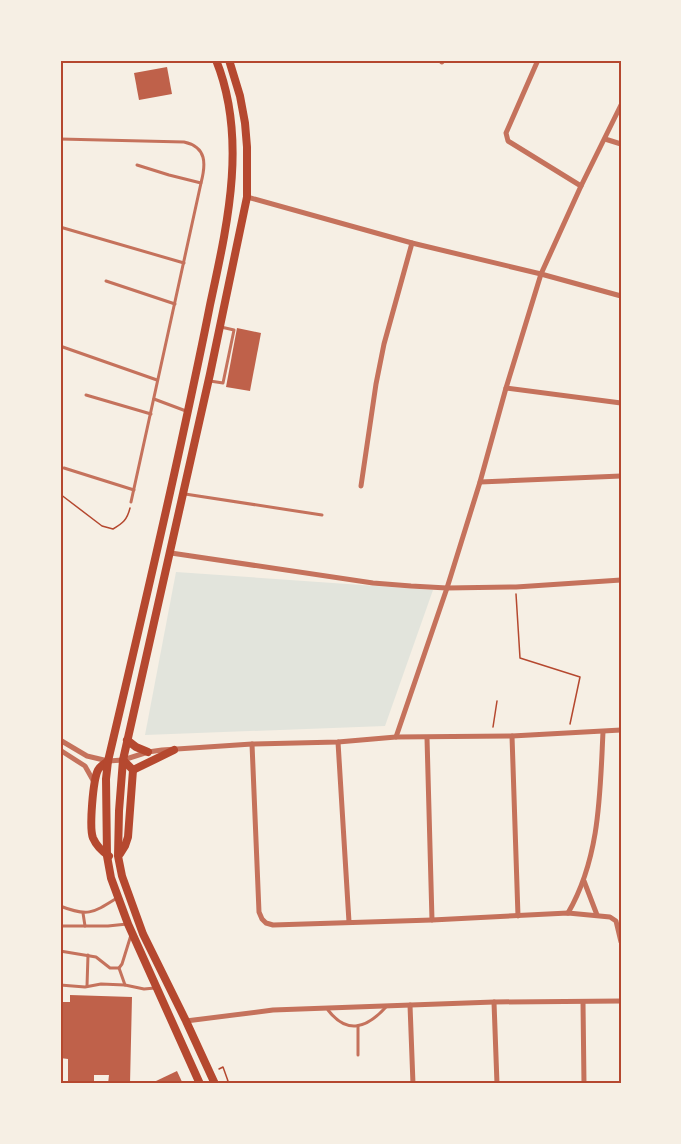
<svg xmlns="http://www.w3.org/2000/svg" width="681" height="1144" font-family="'PT Sans Narrow',sans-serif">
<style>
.green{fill:#e2e4dc}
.building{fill:#bf614a}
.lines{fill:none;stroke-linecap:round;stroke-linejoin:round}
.path{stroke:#b5482f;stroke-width:1.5}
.service{stroke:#c5725c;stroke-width:3}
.minor{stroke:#c5725c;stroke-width:5}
.secondary{stroke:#b5482f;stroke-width:8}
.neatline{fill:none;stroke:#b5482f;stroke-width:2}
</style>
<rect width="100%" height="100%" fill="#f6efe4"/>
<path class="green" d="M176,572l257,18 -48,136 -240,9z"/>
<g class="building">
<path d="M167,67l5,27 -33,6 -5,-27z"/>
<path d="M237,328l24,5 -11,58 -24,-4z"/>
<path d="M70,995l62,2 -2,87h-22l1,-9h-15v9h-26v-25l-8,-1v-56h10z"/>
<path d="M177,1071l6,13h-25l-2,-3z"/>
</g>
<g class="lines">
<g class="path">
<path d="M60,494l42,32 11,3c10,-6 14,-9 17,-21"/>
<path d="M516,594l4,64 60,19 -10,47"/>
<path d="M493,727l4,-26"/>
<path d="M219,1069l4,-2 5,14 -5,3"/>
</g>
<g class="service">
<path d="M60,139l124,3c23,5 22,22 17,41l-70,319"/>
<path d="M137,165l32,10 32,8"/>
<path d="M60,227l124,36"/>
<path d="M106,281l69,23"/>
<path d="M60,346l97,34"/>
<path d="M210,381l13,2 11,-53 -13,-3"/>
<path d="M86,395l65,19"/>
<path d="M154,399l32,12"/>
<path d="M64,468l70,22"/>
<path d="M185,494l137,21"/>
<path d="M60,906c28,11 33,7 57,-8"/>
<path d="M83,913l2,13"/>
<path d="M60,926h48l19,-2"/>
<path d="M60,951l36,6 14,11h9l3,-4 9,-29"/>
<path d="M119,968l6,17"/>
<path d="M60,985l25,2 16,-3 24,1 19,4 11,-1"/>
<path d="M87,986l1,-31"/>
<path d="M328,1010c19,25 39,18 58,-3"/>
<path d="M358,1026v29"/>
</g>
<g class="minor">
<path d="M538,60l-32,73 2,8 73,45"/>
<path d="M442,62l1,-2"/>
<path d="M605,139l16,5"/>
<path d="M247,197l165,46 129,31 80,22"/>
<path d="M506,388l115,15"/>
<path d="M480,482l141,-6"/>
<path d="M361,486l15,-102 8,-40 28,-101"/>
<path d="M171,553l202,30 38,3 36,2 69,-1 105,-7"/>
<path d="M512,736l6,180"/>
<path d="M396,737l51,-149 33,-106 26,-94 35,-114 40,-88 40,-81"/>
<path d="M427,738l5,182"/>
<path d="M60,740l27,16 21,5 15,-1 25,-8 14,-2 90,-6 86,-2 58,-5 116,-1 109,-6"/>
<path d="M338,742l11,180"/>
<path d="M252,744l7,168 3,7 4,4 7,2 159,-5 136,-7 42,4 6,4 5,21"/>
<path d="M60,750l25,16 9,16"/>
<path d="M584,881l13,34"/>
<path d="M568,913c32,-55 32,-119 35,-181"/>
<path d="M494,1002l3,82"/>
<path d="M583,1002l1,82"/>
<path d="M410,1005l3,79"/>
<path d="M186,1021l87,-11 221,-8 127,-1"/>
</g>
<g class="secondary">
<path d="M127,740l9,7 12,5"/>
<path d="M108,761c-4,3 -8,5 -10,9 -5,10 -9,58 -5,68 3,7 10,14 16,18"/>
<path d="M133,770l41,-20"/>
<path d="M120,854l5,-8 3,-9 5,-67 -10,-10"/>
<path d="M200,1084l-72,-160 -17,-46 -4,-22 -1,-77 2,-18c25,-106 50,-212 73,-318 10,-46 20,-92 29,-138 17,-79 38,-166 6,-245"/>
<path d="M215,1084l-29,-63 -43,-87 -21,-58 -4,-20 1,-45 4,-51 87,-386 37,-177v-50l-2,-24 -5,-27 -11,-36"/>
</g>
</g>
<rect width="681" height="1144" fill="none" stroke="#f6efe4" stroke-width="123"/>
<rect x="62" y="62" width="558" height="1020" class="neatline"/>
</svg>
